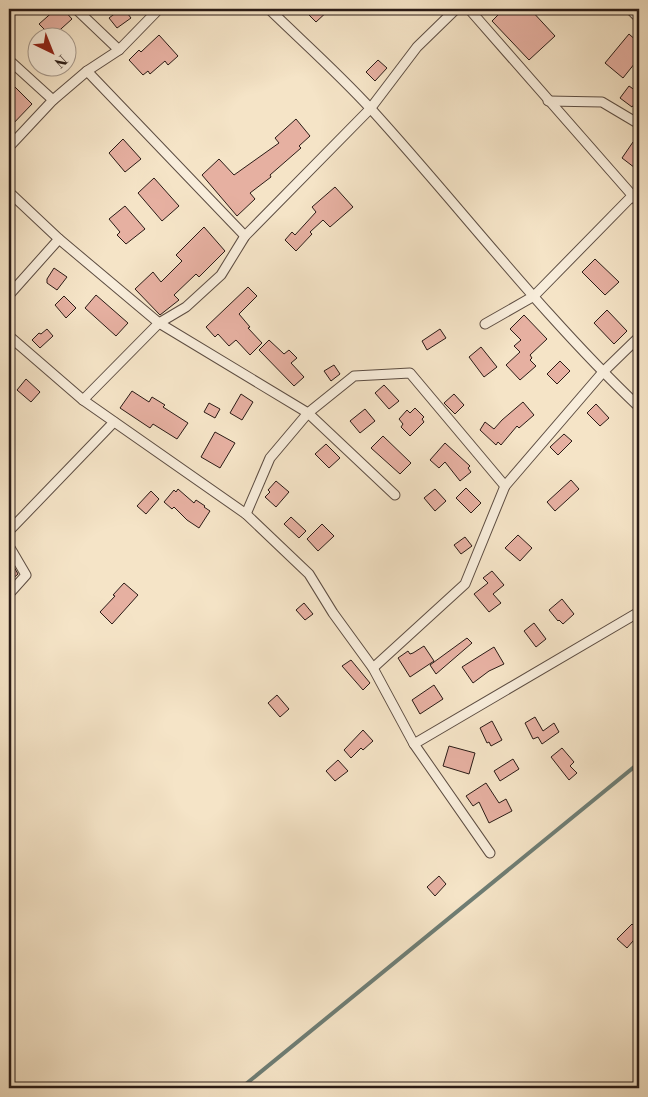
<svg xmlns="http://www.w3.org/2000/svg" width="648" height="1097" font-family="'Libre Bodoni',serif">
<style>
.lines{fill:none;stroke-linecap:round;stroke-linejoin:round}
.stream{stroke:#6e7d74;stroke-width:4}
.building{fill:#e6b0a1;stroke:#2a1b16}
.street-casing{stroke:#5d4d42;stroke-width:11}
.street{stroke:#f8eddb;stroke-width:9}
</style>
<rect width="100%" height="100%" fill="#f5e4c7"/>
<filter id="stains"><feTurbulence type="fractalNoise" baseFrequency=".004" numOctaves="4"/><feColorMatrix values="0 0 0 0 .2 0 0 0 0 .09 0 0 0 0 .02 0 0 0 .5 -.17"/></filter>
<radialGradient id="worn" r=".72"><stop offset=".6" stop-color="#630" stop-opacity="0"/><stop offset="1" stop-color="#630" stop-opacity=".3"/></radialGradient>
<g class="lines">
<path class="stream" d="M241,1088l398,-325"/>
</g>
<g class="building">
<path d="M56,9h7l9,10 -20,18 -13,-13z"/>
<path d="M121,9h3l7,9 -14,10 -8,-10z"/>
<path d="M303,9h27l-14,13z"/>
<path d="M504,9h26l25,27 -26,24 -37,-39z"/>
<path d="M629,34l10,9v15l-16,20 -18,-15z"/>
<path d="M159,35l19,21 -10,9 -3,-4 -15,13 -2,-3 -5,4 -14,-15 10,-10 2,2z"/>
<path d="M378,60l9,8 -12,13 -9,-9z"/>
<path d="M9,81l23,23 -23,24z"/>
<path d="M629,86l10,7v5l-7,9 -12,-9z"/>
<path d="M296,119l14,17 -11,10 2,2 -31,27 1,2 -21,16 5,6 -18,17 -35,-41 17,-16 15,16 45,-32 -4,-5z"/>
<path d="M123,139l18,20 -16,13 -16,-19z"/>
<path d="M633,142l6,5v24l-17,-13z"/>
<path d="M154,178l25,28 -17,15 -24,-28z"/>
<path d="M335,187l18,20 -23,20 -7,-7 -13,12 2,2 -16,17 -11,-11 7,-8 3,3 21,-23 -4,-5z"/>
<path d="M125,206l20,23 -19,15 -9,-9 3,-3 -11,-13z"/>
<path d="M204,227l21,24 -26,26 -3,-3 -22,21 5,5 -19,15 -25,-26 18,-17 8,10 21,-21 -6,-6z"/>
<path d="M595,259l24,23 -14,13 -23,-23z"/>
<path d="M54,268l13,9 -10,13 -10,-7v-4z"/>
<path d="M248,287l9,9 -18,18 11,13 -2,1 14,15 -12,12 -14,-15 -7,6 -11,-12 -3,3 -9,-10z"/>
<path d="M96,295l32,28 -12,13 -31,-28z"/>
<path d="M64,296l12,12 -10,10 -11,-13z"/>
<path d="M607,310l20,21 -13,13 -20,-21z"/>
<path d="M524,315l23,24 -17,16 2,3 -2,2 6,6 -16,14 -14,-15 14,-13 -6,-6 7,-6 -11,-11z"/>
<path d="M47,329l6,7 -13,12 -8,-8 7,-7 2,1z"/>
<path d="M440,329l6,9 -19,12 -5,-9z"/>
<path d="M269,340l15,14 5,-4 8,8 -6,5 13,14 -10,9 -35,-36z"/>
<path d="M481,347l16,20 -13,10 -15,-20z"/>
<path d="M560,361l10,10 -13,13 -10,-10z"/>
<path d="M334,365l6,9 -9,7 -7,-10z"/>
<path d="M26,379l14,13 -9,10 -14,-12z"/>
<path d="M384,385l15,16 -10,8 -14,-16z"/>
<path d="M132,391l17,11 3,-5 13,8 -2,2 25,16 -11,16 -24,-15 -3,4 -30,-20z"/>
<path d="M241,394l12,8 -11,18 -12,-7z"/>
<path d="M454,394l10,11 -9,9 -11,-11z"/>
<path d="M523,402l11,13 -15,13 -2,-2 -16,19 -3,-3 -2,3 -16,-15 5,-8 9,7 8,-9z"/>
<path d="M209,403l11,6 -5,9 -11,-6z"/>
<path d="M596,404l13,14 -9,8 -13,-13z"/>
<path d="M415,408l9,9 -2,2 2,3 -14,14 -9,-9 2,-3 -4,-5 8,-9 3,3z"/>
<path d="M365,409l10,12 -15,12 -10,-12z"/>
<path d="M215,432l20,11 -15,25 -19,-11z"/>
<path d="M564,434l8,7 -14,14 -8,-8z"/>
<path d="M383,436l28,27 -11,11 -29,-26z"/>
<path d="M445,443l25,23 -2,2 3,4 -11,9 -15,-19 -6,6 -9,-8z"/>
<path d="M326,444l14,14 -11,10 -14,-14z"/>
<path d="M571,480l8,9 -24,22 -8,-9z"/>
<path d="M276,481l13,11 -13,15 -11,-10 5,-5 -2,-2z"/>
<path d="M466,488l15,15 -10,10 -15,-15z"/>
<path d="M178,489l16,14 2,-3 9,6 -1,1 6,4 -11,17 -12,-8 -13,-13 -2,2 -8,-7 10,-12 2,2z"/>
<path d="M435,489l11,12 -11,10 -11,-13z"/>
<path d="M151,491l8,8 -13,15 -9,-8z"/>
<path d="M291,517l15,14 -7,7 -15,-14z"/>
<path d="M322,524l12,12 -16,15 -11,-12z"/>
<path d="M518,535l14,13 -12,13 -15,-13z"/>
<path d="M465,537l7,9 -11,8 -7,-9z"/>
<path d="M9,558l9,16 -9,8z"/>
<path d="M492,571l12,14 -11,9 8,9 -12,9 -15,-18 14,-11 -5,-5z"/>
<path d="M124,583l14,12 -26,29 -12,-12 15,-16 -2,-1z"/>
<path d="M562,599l12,15 -11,10 -4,-4 -1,1 -9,-11z"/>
<path d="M304,603l9,11 -8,6 -9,-10z"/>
<path d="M534,623l12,16 -10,8 -12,-16z"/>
<path d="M467,638l5,5 -36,31 -6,-9z"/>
<path d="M424,646l10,15 -24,16 -12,-19 10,-7 2,3 3,-1z"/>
<path d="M494,647l10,17 -15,7 -16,12 -11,-16z"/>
<path d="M351,660l19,23 -7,7 -21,-24z"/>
<path d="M434,685l9,14 -23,15 -8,-14z"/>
<path d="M277,695l12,14 -9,8 -12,-14z"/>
<path d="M535,717l8,14 11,-8 5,9 -17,12 -4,-7 -5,2 -8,-16z"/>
<path d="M492,721l10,19 -11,6 -2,-4 -2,1 -7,-15z"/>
<path d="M363,730l10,11 -10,9 -2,-2 -10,10 -7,-8z"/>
<path d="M449,746l26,7 -6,21 -26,-8z"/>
<path d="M562,748l12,14 -4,4 7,7 -8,7 -18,-23z"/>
<path d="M513,759l6,10 -19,12 -6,-10z"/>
<path d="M338,760l10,11 -13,10 -9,-10z"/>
<path d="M486,783l13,20 7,-4 6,12 -23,12 -10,-21 -6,4 -7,-10z"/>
<path d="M439,876l7,8 -11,12 -8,-9z"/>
<path d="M632,924l7,7v3l-12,14 -10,-9z"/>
</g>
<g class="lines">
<defs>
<g id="street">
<path d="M76,9l43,41"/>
<path d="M269,9c34,33 70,65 102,100 90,99 171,206 268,298"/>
<path d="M469,9l170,194"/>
<path d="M630,9l9,9"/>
<path d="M9,60l44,40"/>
<path d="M87,71l158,165"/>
<path d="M548,101l54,1 37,22"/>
<path d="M9,147l44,-47 34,-29 32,-21 40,-41"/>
<path d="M9,192l50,47 100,84 149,90 87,82"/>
<path d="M9,295l50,-56"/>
<path d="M485,324l49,-28 99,-101"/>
<path d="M9,336l74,64 163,114 63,60 24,39 40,55 41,76 76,109"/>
<path d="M83,400l76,-77 27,-16 35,-32 24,-39 125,-127 47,-62 39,-38"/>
<path d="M246,514l24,-56 38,-45 46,-37 56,-3 95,113"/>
<path d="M9,531l105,-109"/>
<path d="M9,546l17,29 -17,19"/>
<path d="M373,668l92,-84 40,-98 98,-114 36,-35"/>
<path d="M414,744l225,-132"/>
</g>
</defs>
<use href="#street" class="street-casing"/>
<use href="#street" class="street"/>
</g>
<rect width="648" height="1097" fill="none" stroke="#f5e4c7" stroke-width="30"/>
<rect x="10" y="10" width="628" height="1077" fill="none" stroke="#2a1b16" stroke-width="2.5"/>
<rect x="15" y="15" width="618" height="1067" fill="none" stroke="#2a1b16"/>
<g transform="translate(52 52) rotate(137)"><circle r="24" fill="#f8eddb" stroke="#a6998c"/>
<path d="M0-4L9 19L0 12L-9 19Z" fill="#8f2418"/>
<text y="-8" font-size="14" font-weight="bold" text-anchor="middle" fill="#2a1b16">N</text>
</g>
<rect width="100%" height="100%" filter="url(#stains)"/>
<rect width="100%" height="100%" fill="url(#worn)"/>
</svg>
